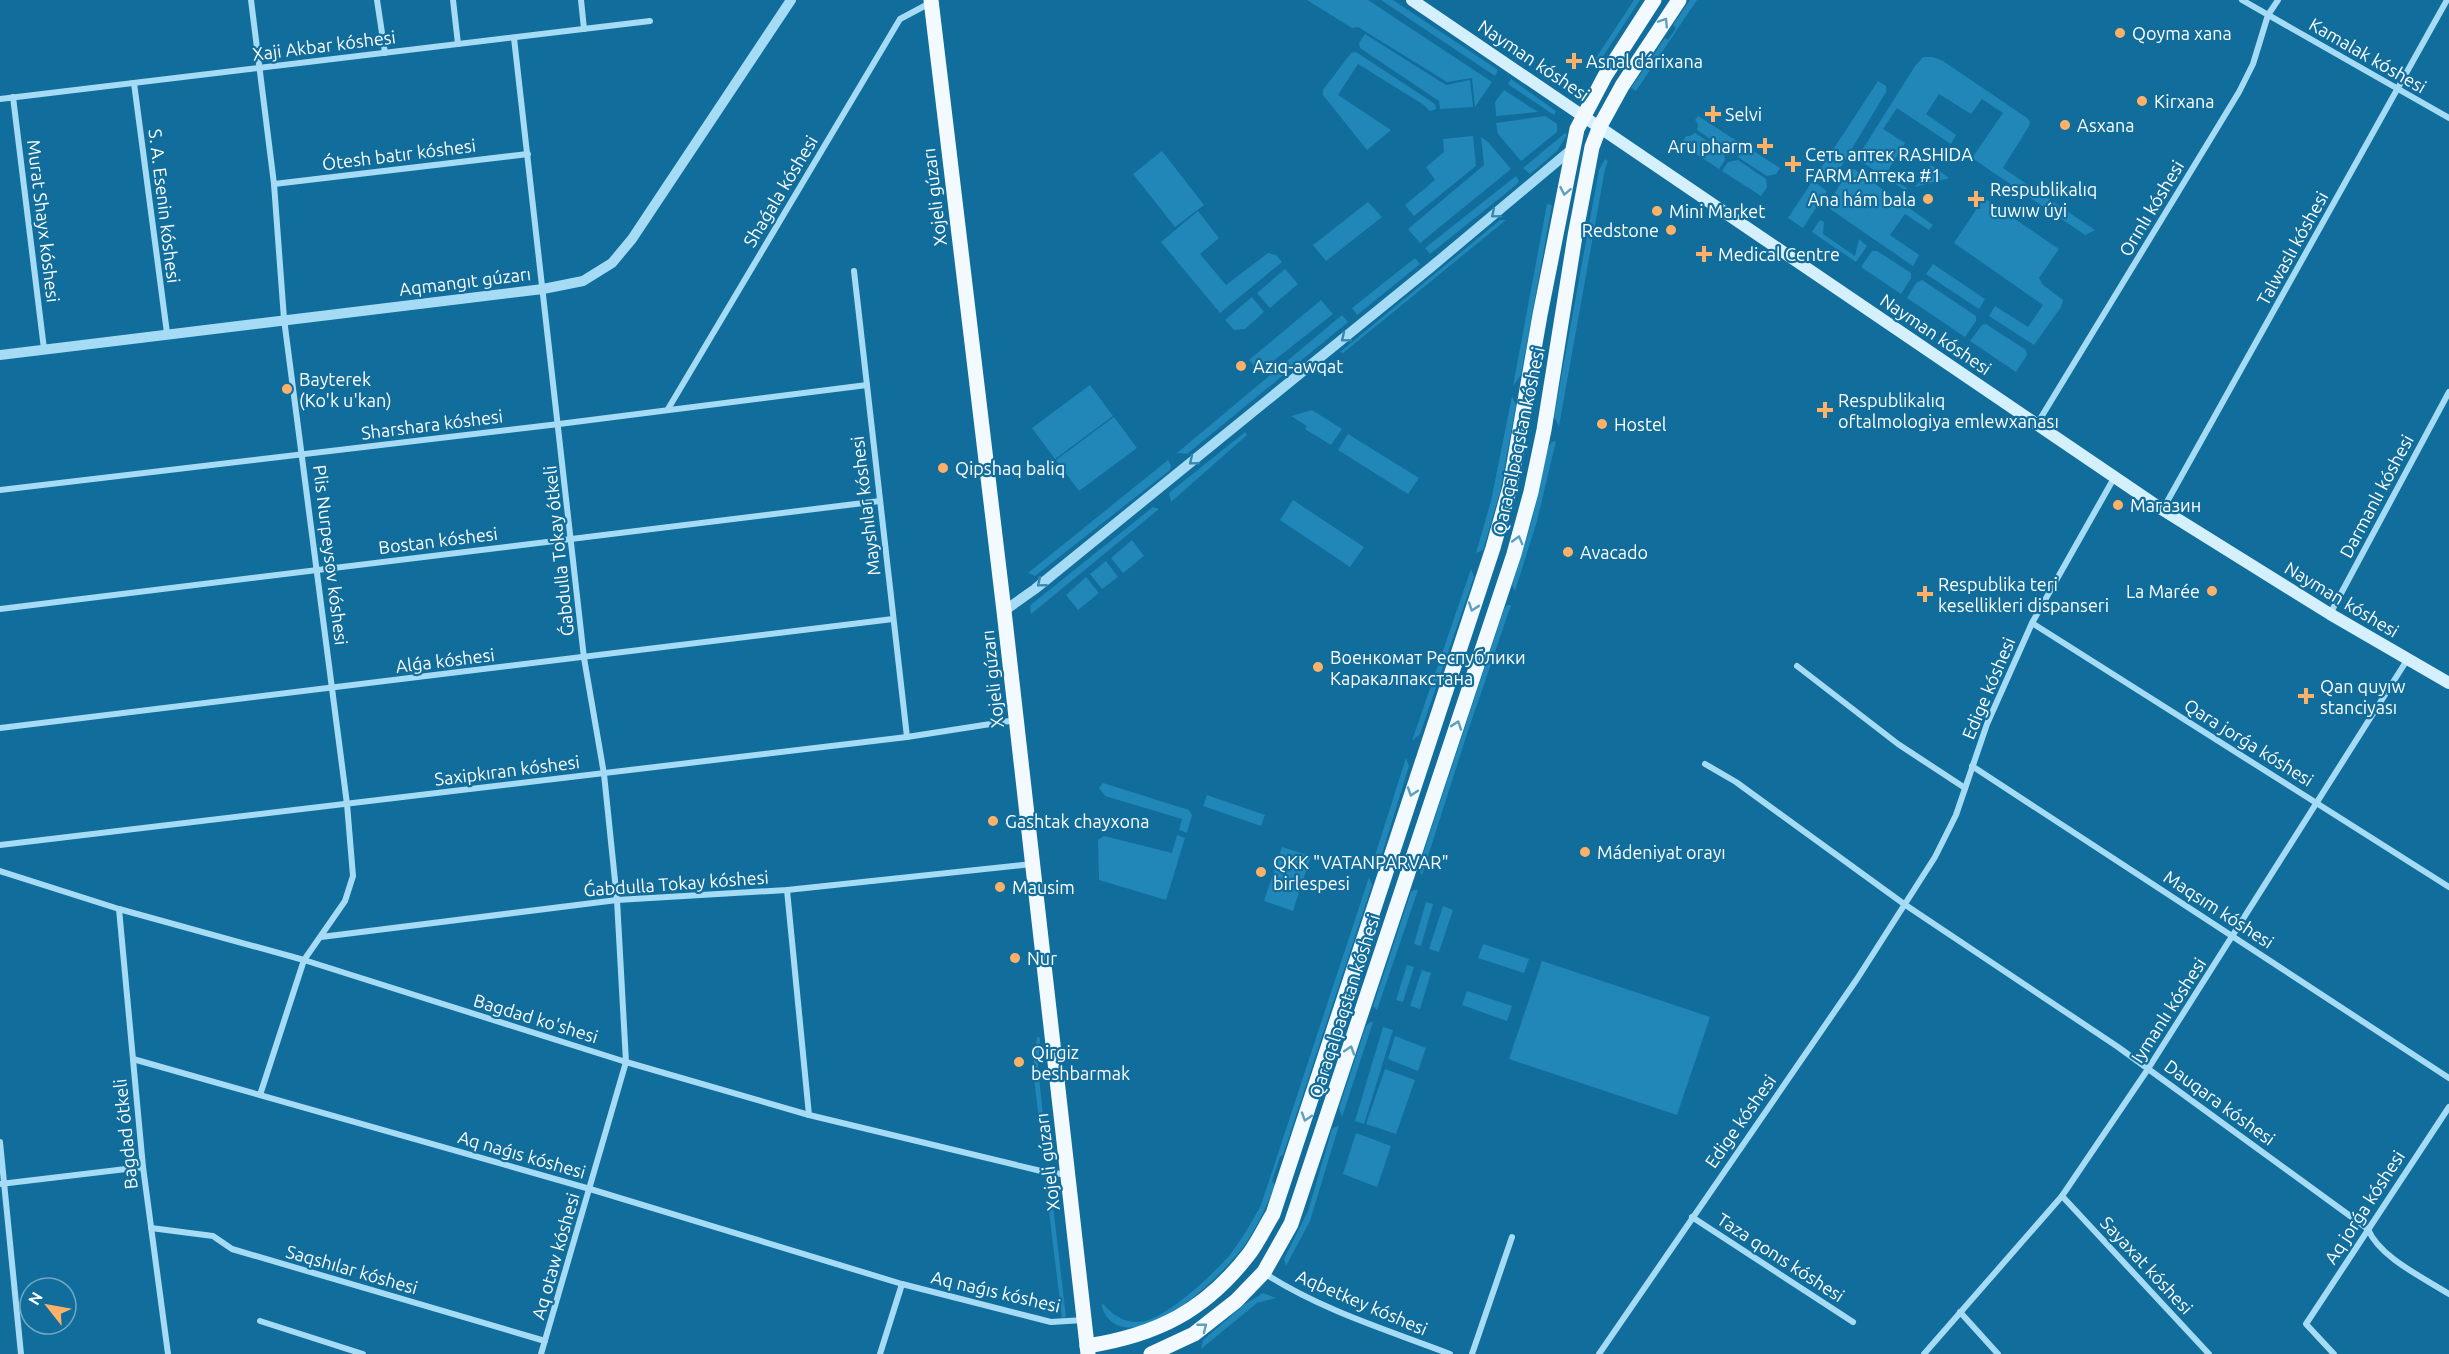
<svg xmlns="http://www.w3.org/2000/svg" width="2449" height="1354" font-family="Ubuntu,sans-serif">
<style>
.grass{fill:#2087b8}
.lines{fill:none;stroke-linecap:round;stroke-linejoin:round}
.minor{stroke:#a5dbf4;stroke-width:6}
.tertiary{stroke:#a5dbf4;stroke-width:10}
.secondary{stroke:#d5f0fd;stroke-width:12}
.primary{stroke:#f2faff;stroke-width:15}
.oneway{stroke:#609ebe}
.oneway2{stroke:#3688b1}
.poi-dot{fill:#ffb168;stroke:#116d9b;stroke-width:2}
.labels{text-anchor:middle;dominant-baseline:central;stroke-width:4.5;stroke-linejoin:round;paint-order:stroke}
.poi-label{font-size:18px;fill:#fff;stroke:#116d9b;text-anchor:start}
.street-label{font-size:18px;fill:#fff;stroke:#116d9b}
</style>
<rect width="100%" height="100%" fill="#116d9b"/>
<g class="grass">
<path d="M1307,0h61l124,82 -17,25 -3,-29 -25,4 -89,-55 -6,1z"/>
<path d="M1381,0h12l105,70 -3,6z"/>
<path d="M1634,0h6l-44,67 -4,-3z"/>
<path d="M1690,0h7l-61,91 -5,-3 34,-50 3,2 8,-12 -3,-3z"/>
<path d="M1365,34l81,51 24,-5 3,27 -33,2 -1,-8 -79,-53 -1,-5z"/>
<path d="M1356,52l79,52 1,5 -6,2 -6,-6 -66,-41 -20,31 53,35 -24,20 -44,-55v-5l28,-37z"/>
<path d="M1923,57h10l10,4 84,57 3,4 -1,4 -26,42 92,62 -10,5 -113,-77 31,-45 -21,-14 -11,15 -32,-20 -13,20 30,21 -5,9 -54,-36 -14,21 22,14 -19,31 22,15h-5l-43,-28 -1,-6 56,-89z"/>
<path d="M1511,79l45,32 -2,4 -46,-31z"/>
<path d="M1878,81l8,5v6l-53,88 -14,-9z"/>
<path d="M1504,90l34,22 -42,4 -1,-14z"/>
<path d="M1545,116l12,8v8l-36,29 -23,-27 -2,-11z"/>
<path d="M1698,116l39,25 -4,6 -8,2 -28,-19 1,-6 -3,-4z"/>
<path d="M1565,133l2,2 -10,16 -27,23 -7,-6z"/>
<path d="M1695,133l29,19 1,8 -6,9 -38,-25 5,-8h4z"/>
<path d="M1473,136l3,30 -62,50 -9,-11 30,-25 -9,-13 18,-15 -1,-13z"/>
<path d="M1481,137l7,5 23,27 -91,74 -12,-14 76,-64z"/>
<path d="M1741,143l39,25 -4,6 -9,2 -28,-18 -2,-8z"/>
<path d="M1162,151l42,54 -29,22 -42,-53z"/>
<path d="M1605,159l3,2 -3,8 -46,257 -5,-9 45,-247z"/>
<path d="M1738,160l28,19 1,8 -6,9 -39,-25 6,-9z"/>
<path d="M1931,165l18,13 -34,9z"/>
<path d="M1849,169h5l79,56 -4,5 -24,-16 -15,21 29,20 -6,11 -83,-57 -1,-6z"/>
<path d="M1516,176l3,5 -3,4 -86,69 -5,-6z"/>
<path d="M1815,177l1,6 11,8 -24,37 -15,-10z"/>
<path d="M1984,198l75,51 -20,29 4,7 20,15 -2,7 -27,38 -45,-29 6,-10 33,21 15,-22 -89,-62z"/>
<path d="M1368,202l14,15 -56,44 -13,-16z"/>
<path d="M1547,204l5,1 -31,170 -8,11z"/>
<path d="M1198,211l21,27 -19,16 26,31 42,-32 8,2 6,7 -62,51 -59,-71z"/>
<path d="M1500,220h6l-163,133 -3,-1z"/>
<path d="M1820,220l4,2 -1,12 32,22 4,-17 8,7 -11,16 -44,-30z"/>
<path d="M1872,251h5l34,22v5l-10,16 -40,-27z"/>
<path d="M1415,258l5,6 -63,51 -5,-7z"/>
<path d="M1933,264l52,35 -6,10 -53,-35z"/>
<path d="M1285,269l13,15 -28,24 -13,-15z"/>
<path d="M1922,280l54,36v5l-11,16 -58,-39 9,-15z"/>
<path d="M1252,297l12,15 -19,17 -11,1 -9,-10z"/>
<path d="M1321,300l12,14 -74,58 -10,-12z"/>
<path d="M1342,315l6,7 -161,132 -10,-1z"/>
<path d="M1986,324l40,26 1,5 -11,17 -46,-31 12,-16z"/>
<path d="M1090,385l23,31 -58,43 -23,-31z"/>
<path d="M1512,396l4,9 -16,87 -17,58 -7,3 15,-52z"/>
<path d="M1312,410l30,19 -11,16 -26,-16 2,-3 -16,-10z"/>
<path d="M1114,417l23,31 -58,43 -23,-31z"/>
<path d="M1245,432l2,3 -76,67 -2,-9z"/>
<path d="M1348,434l71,44 -11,16 -70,-44z"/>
<path d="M1556,441l-19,80 -22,70 -3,-6 20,-65 16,-73 4,-5z"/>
<path d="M1168,460l3,5 -1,5 -135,106 -7,-3z"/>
<path d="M1293,500l71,47 -14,20 -70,-47z"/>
<path d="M1153,507l6,2 -128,105 -1,-8 3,-3z"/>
<path d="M1132,540l12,16 -21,17 -12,-15z"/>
<path d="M1106,561l12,16 -16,12 -12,-15z"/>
<path d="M1471,569l3,8 -54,157 -8,7z"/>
<path d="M1086,577l13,16 -21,17 -12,-15z"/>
<path d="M1507,605h4l-44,129 -45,141 -4,-6 86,-260z"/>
<path d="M1406,758l3,8 -28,91 -8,5z"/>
<path d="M1103,783l86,27 3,5 -5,18 -8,-3 3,-11 -77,-23 -6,-8z"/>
<path d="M1207,795l58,20 -4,11 -58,-20z"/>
<path d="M1177,835l8,3 -19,62 -67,-20 -1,-40 6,-4 68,17z"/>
<path d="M1282,847l29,9 -18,55 -29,-10z"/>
<path d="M1369,877l3,8 -89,270 -3,2 -8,24 3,4c-9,23 -19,45 -34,65 -21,27 -87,91 -124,75 -8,-4 -15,-12 -15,-21l2,1c10,12 25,20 41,16 26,-7 66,-45 84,-65 12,-16 23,-34 32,-51z"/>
<path d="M1414,890h4l-41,120 -4,-4 38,-114z"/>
<path d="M1426,902l7,2 -12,42 -7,-2z"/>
<path d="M1443,906l10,4 -14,42 -10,-3z"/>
<path d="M1483,944l46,15 -5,14 -46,-15z"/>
<path d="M1542,961l168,56 -33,98 -168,-56z"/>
<path d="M1407,965l7,2 -11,35 -7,-2z"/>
<path d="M1422,970l9,3 -11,36 -10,-3z"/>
<path d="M1467,991l45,15 -5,15 -45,-16z"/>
<path d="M1370,1022h3l-31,95 -3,-9 27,-82z"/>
<path d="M1383,1027l10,3 -29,94 -9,-3z"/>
<path d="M1395,1036l31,12 -8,23 -30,-12z"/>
<path d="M1037,1037l3,1 -2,28 9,90h-4l-10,-87z"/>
<path d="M1385,1069l30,11 -19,54 -30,-10z"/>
<path d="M1339,1125l-29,96 -24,45 -2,-7 24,-48 24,-82z"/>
<path d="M1356,1133l35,13 -14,41 -34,-13z"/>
<path d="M1045,1179l5,1 16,137 -4,1z"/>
<path d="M1263,1293l13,5 -19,5 -56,46 2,-9 42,-36z"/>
</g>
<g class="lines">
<g class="minor">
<path d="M251,0l23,184 10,135 63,485 6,72 -8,25 -41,59 -44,135"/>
<path d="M377,0l8,53"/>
<path d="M453,0l5,44"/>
<path d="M581,0l3,29"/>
<path d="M2242,0l207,118"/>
<path d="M514,38l70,620 20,116 13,126 9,162 -85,292"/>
<path d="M134,83l33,250"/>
<path d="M13,97l31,252"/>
<path d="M0,99l650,-78"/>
<path d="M274,184l254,-30"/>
<path d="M854,271l53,466"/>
<path d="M668,409l232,-390 30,-16"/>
<path d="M2037,424l202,-332 14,-28 15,-49 10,-15"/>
<path d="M0,490l559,-66 308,-39"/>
<path d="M2163,509l284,-509"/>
<path d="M0,609l880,-108"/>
<path d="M2330,614l119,-222"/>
<path d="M2032,623l417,264"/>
<path d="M1797,666l101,78 67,44"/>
<path d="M0,728l893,-109"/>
<path d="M1705,764l31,18 168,122 214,143 250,182c11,28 56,49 81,65"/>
<path d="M1972,766l477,312"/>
<path d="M0,845l907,-108 109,-17"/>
<path d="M0,871l119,38 185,51 322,102 183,53 232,56 27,4"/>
<path d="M787,890l22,225"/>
<path d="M119,909l24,258 25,187"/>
<path d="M321,937l296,-37 170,-10 245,-26"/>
<path d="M133,1059l457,130 312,95 149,38 33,-2"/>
<path d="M0,1142l21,212"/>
<path d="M0,1184l143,-17"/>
<path d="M2062,1196l147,158"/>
<path d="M1692,1217l161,105"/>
<path d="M151,1228l62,8 19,13 313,92"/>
<path d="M1264,1273c57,37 123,57 186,81"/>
<path d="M1960,1312l38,42"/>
<path d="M260,1321l103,33"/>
<path d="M880,1354l22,-70"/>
<path d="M1472,1354l40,-117"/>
<path d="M1599,1354l258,-375 78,-122 21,-42 31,-91 45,-101 82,-145"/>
<path d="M1924,1354l138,-158 86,-127 259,-409"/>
<path d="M2334,1354l-28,-30 143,-217"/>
</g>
<g class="tertiary">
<path d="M0,355l543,-66 40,-8 29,-18 20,-24 159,-239"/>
<path d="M1004,611l31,-22 395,-321 142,-119"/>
</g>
<path class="secondary" d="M1412,0l751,510 167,104 119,69"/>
<g class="primary">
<path d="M931,0l73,611 84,743"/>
<path d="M1087,1346c70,-11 118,-35 162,-92 9,-12 16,-27 24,-40l220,-666 17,-61 30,-172 37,-186 28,-53 49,-76"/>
<path d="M1151,1354l43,-20 42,-33 28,-29 27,-48 223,-670 17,-62 13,-62 31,-194 17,-89 8,-21 22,-40 57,-86"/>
</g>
</g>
<defs><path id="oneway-chevron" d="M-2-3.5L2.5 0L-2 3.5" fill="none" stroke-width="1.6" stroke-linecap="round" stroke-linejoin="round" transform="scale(1.5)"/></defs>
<g class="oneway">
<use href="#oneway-chevron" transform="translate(1664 22) rotate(-57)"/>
<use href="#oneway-chevron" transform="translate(1565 191) rotate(101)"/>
<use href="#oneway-chevron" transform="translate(1518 540) rotate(-75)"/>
<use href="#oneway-chevron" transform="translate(1473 607) rotate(109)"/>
<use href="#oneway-chevron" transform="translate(1457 725) rotate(-71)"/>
<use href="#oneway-chevron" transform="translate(1412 792) rotate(108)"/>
<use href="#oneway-chevron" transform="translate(1350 1050) rotate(-72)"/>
<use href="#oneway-chevron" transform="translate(1306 1117) rotate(108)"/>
<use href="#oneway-chevron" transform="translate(1203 1327) rotate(-38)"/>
</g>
<g class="oneway2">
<use href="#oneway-chevron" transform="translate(1495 214) rotate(140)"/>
<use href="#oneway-chevron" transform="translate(1345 338) rotate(141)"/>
<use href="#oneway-chevron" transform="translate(1193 461) rotate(141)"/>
<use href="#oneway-chevron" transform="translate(1041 583) rotate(141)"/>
</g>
<g class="poi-dot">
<circle cx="2120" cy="33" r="6"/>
<path d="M1571 52h6v6h6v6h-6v6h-6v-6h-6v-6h6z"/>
<circle cx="2142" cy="101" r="6"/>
<path d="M1710 105h6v6h6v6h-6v6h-6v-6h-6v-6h6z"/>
<circle cx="2065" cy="125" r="6"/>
<path d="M1762 137h6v6h6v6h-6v6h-6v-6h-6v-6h6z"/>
<path d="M1790 155h6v6h6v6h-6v6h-6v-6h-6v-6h6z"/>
<circle cx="1928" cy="199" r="6"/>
<path d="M1973 190h6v6h6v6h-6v6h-6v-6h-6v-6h6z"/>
<circle cx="1657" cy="211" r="6"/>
<circle cx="1671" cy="230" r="6"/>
<path d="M1701 245h6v6h6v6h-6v6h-6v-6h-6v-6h6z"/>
<circle cx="1241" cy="366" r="6"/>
<circle cx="287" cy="389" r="6"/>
<path d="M1822 401h6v6h6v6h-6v6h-6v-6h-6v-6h6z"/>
<circle cx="1602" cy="424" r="6"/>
<circle cx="943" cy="468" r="6"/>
<circle cx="2118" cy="505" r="6"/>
<circle cx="1568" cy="552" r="6"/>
<circle cx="2212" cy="591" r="6"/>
<path d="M1922 585h6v6h6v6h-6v6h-6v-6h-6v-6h6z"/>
<circle cx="1318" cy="667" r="6"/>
<path d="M2303 687h6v6h6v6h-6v6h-6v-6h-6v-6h6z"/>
<circle cx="993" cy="821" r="6"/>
<circle cx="1585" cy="852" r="6"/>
<circle cx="1261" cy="872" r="6"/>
<circle cx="1000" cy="887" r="6"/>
<circle cx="1015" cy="958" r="6"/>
<circle cx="1019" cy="1062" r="6"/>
</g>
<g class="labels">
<g class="poi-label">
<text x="2132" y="33">Qoyma xana</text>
<text x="1586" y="61">Asnal dárixana</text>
<text x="2154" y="101">Kirxana</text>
<text x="1725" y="114">Selvi</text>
<text x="2077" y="125">Asxana</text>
<text x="1753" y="146" text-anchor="end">Aru pharm</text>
<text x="1805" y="154">Сеть аптек RASHIDA<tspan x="1805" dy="21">FARM.Аптека #1</tspan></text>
<text x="1990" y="189">Respublikalıq<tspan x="1990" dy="21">tuwıw úyi</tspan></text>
<text x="1916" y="199" text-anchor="end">Ana hám bala</text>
<text x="1669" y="211">Mini Market</text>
<text x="1659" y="230" text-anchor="end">Redstone</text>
<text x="1718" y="254">Medical Centre</text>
<text x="1253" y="366">Azıq-awqat</text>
<text x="299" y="379">Bayterek<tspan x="299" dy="21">(Ko'k u'kan)</tspan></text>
<text x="1838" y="400">Respublikalıq<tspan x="1838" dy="21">oftalmologiya emlewxanası</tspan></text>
<text x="1614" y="424">Hostel</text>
<text x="955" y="468">Qipshaq baliq</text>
<text x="2130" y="505">Магазин</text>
<text x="1580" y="552">Avacado</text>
<text x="1938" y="584">Respublika teri<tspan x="1938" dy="21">kesellikleri dispanseri</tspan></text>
<text x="2200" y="591" text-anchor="end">La Marée</text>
<text x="1330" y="657">Военкомат Республики<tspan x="1330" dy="21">Каракалпакстана</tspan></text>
<text x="2320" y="686">Qan quyıw<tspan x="2320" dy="21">stanciyası</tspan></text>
<text x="1005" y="821">Gashtak chayxona</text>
<text x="1597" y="852">Mádeniyat orayı</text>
<text x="1273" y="862">QKK "VATANPARVAR"<tspan x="1273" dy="21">birlespesi</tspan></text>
<text x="1012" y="887">Mausim</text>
<text x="1027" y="958">Nur</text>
<text x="1031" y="1052">Qirgiz<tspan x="1031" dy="21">beshbarmak</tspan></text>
</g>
<g class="street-label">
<text transform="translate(324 45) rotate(-7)">Xaji Akbar kóshesi</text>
<text transform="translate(2368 55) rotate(30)">Kamalak kóshesi</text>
<text transform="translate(1534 60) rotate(34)">Nayman kóshesi</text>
<text transform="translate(399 154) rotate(-7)">Ótesh batır kóshesi</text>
<text transform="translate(780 191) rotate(-59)">Shaǵala kóshesi</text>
<text transform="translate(934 197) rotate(-97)">Xojeli gúzarı</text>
<text transform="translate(165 206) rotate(83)">S. A. Esenin kóshesi</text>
<text transform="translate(2151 208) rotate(-59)">Orınlı kóshesi</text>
<text transform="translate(44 221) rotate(83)">Murat Shayx kóshesi</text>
<text transform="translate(2292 248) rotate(-61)">Talwaslı kóshesi</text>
<text transform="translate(465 281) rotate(-7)">Aqmangıt gúzarı</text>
<text transform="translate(1936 334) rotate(34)">Nayman kóshesi</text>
<text transform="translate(432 424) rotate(-7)">Sharshara kóshesi</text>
<text transform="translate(1518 441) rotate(-78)">Qaraqalpaqstan kóshesi</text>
<text transform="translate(2376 496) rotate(-62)">Darmanlı kóshesi</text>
<text transform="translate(865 506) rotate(-97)">Mayshılar kóshesi</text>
<text transform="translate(438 540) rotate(-7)">Bostan kóshesi</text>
<text transform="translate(558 551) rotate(-96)">Ǵabdulla Tokay ótkeli</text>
<text transform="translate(331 555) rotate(83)">Plis Nurpeysov kóshesi</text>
<text transform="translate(2342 599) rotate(31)">Nayman kóshesi</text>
<text transform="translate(445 660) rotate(-7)">Alǵa kóshesi</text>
<text transform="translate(992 679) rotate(-96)">Xojeli gúzarı</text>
<text transform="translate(1988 688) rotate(-67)">Edige kóshesi</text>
<text transform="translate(2249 742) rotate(32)">Qara jorǵa kóshesi</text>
<text transform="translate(507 770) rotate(-7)">Saxipkıran kóshesi</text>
<text transform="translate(676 883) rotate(-4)">Ǵabdulla Tokay kóshesi</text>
<text transform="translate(2219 909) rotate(33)">Maqsım kóshesi</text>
<text transform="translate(1344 1006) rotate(-72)">Qaraqalpaqstan kóshesi</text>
<text transform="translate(2168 1010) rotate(-57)">Iymanlı kóshesi</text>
<text transform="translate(536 1018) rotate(17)">Bagdad ko'shesi</text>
<text transform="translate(2220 1102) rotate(36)">Dauqara kóshesi</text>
<text transform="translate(1740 1121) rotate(-55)">Edige kóshesi</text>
<text transform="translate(125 1134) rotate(-96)">Bagdad ótkeli</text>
<text transform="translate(522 1154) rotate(16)">Aq naǵıs kóshesi</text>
<text transform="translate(1047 1162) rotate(-97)">Xojeli gúzarı</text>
<text transform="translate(2364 1207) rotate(-57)">Aq jorǵa kóshesi</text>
<text transform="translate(555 1256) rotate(-74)">Aq otaw kóshesi</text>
<text transform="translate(1781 1257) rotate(33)">Taza qonıs kóshesi</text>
<text transform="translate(2147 1265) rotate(47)">Sayaxat kóshesi</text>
<text transform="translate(352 1269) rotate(16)">Saqshılar kóshesi</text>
<text transform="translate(996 1291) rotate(13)">Aq naǵıs kóshesi</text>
<text transform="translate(1362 1302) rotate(23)">Aqbetkey kóshesi</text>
</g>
</g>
<g transform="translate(48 1306) rotate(301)"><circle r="28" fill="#116d9b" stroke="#70a7c3" stroke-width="1.5"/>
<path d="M0-4.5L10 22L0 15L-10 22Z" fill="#ffb168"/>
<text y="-9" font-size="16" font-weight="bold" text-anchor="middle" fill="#ffffff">N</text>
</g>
</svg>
